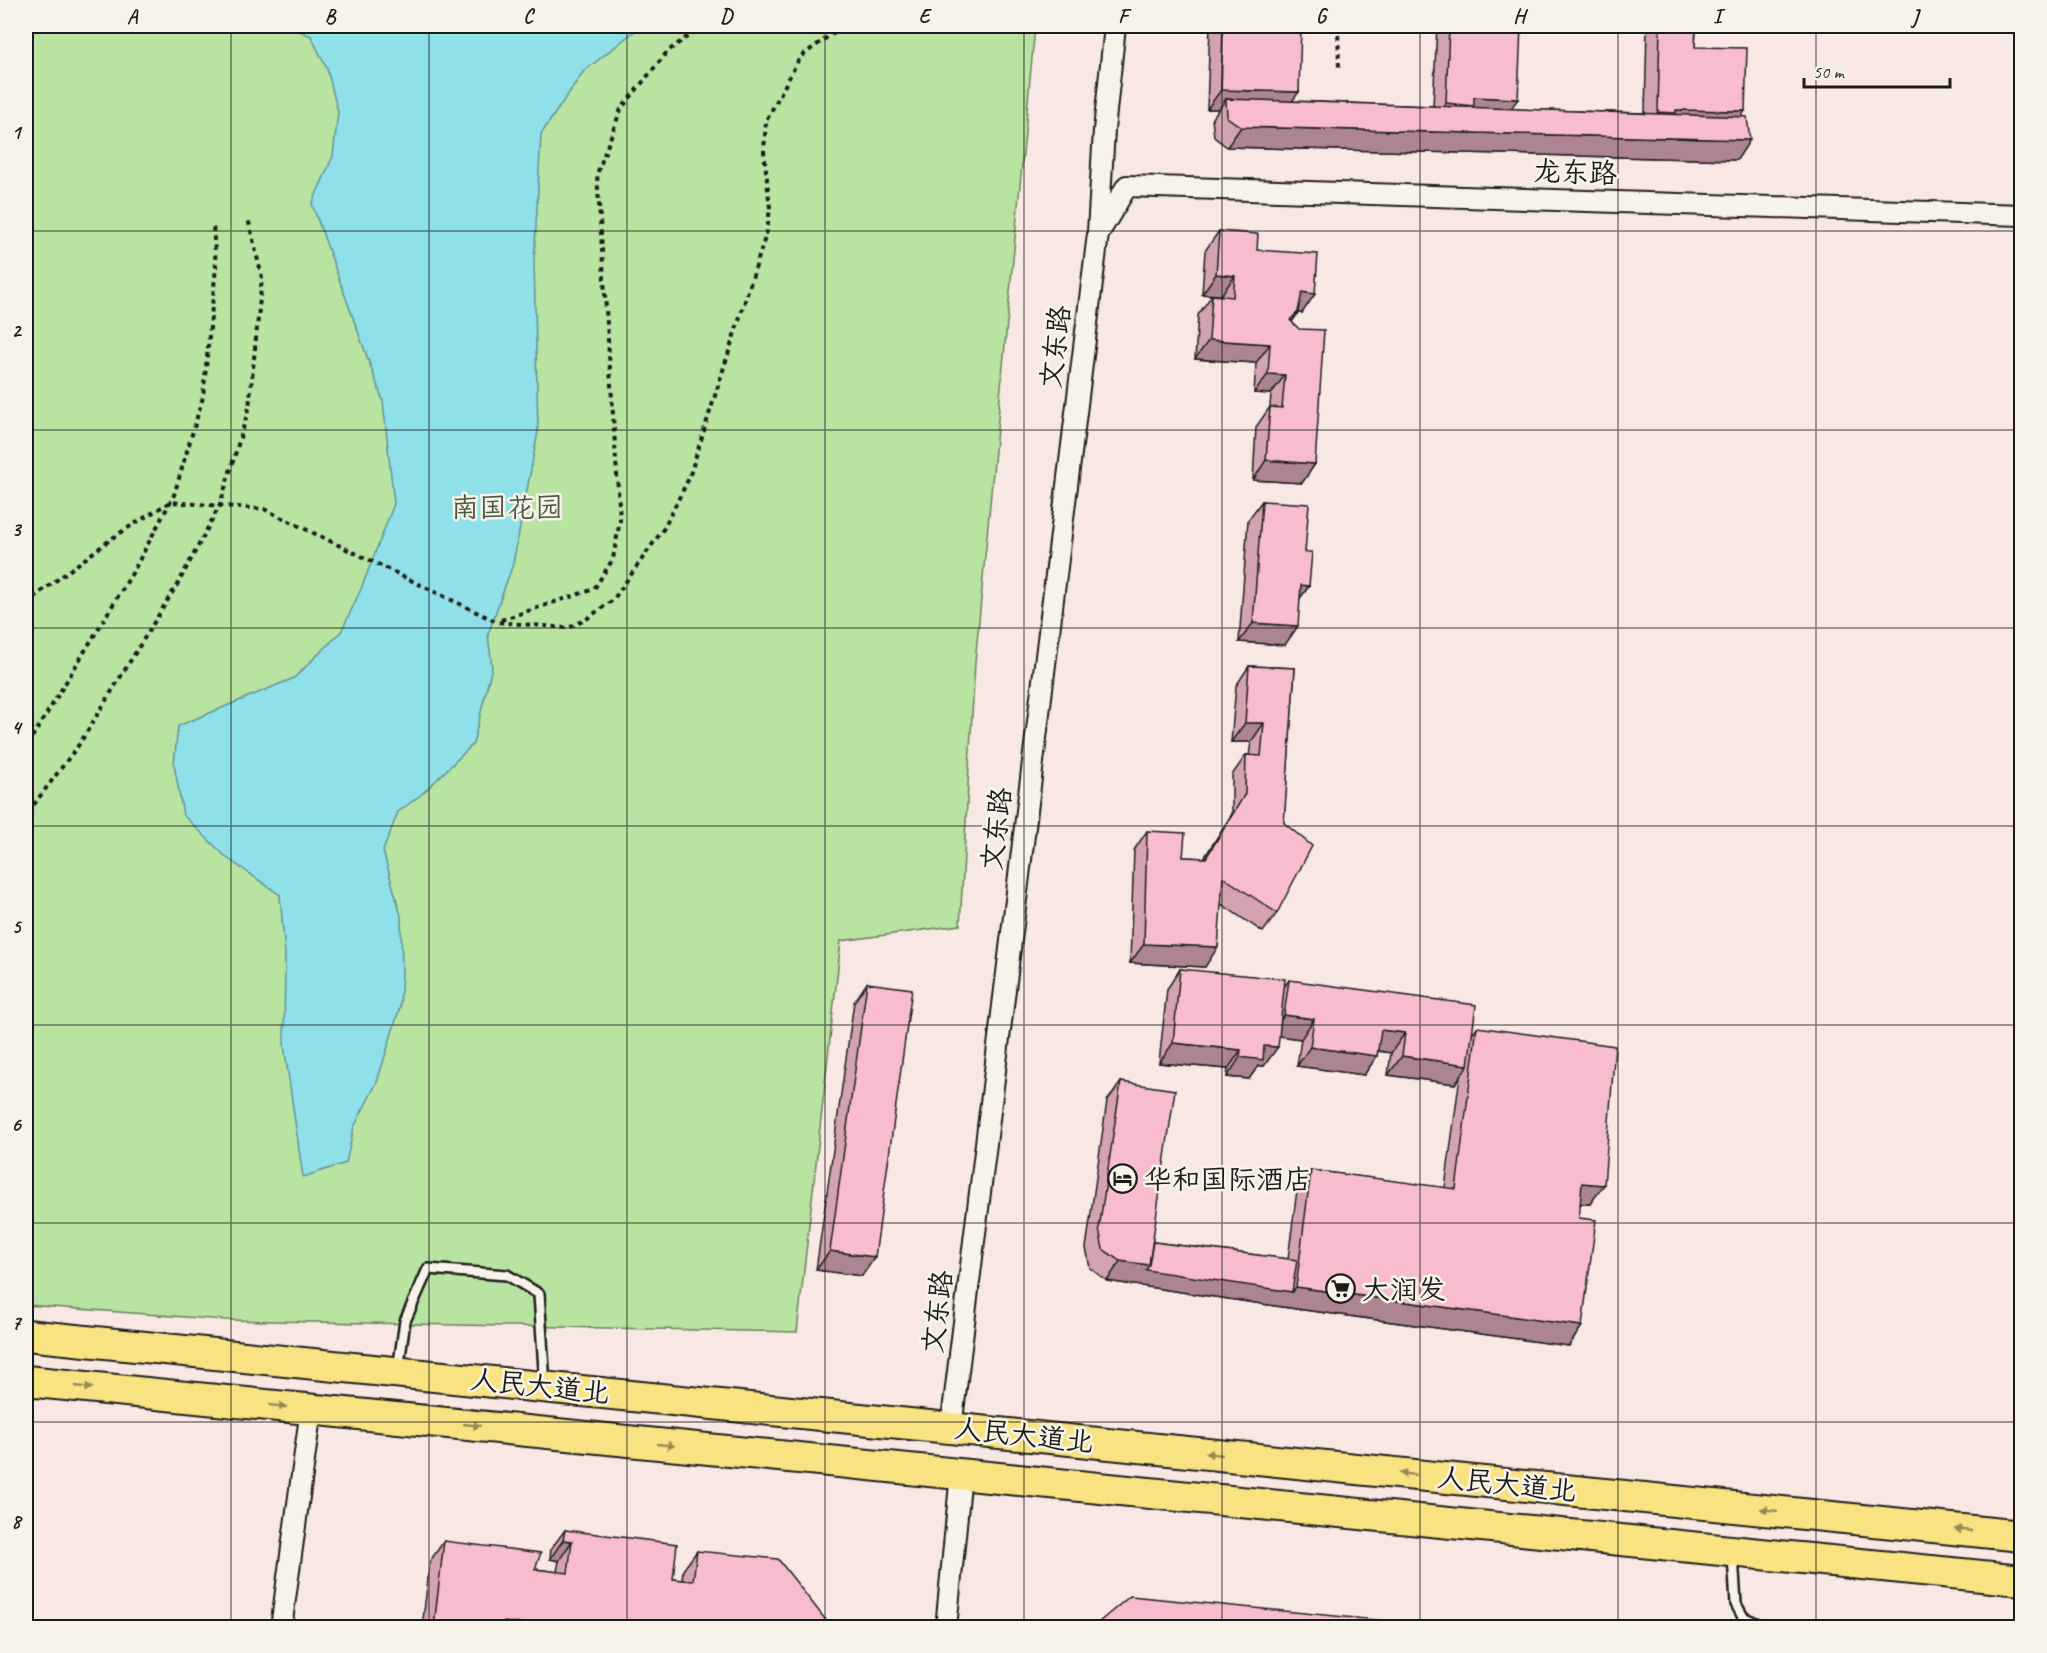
<svg xmlns="http://www.w3.org/2000/svg" width="2047" height="1653" font-family="Caveat,'LXGW WenKai TC',sans-serif">
<style>
.green{fill:#b8e3a1;stroke:#6a805e;stroke-width:1.5}
.water{fill:#8fe0e9;stroke:#619297;stroke-width:1.5}
.lines{fill:none;stroke-linecap:round;stroke-linejoin:round}
.service-casing{stroke:#1c1c1c;stroke-width:14}
.minor-casing{stroke:#1c1c1c;stroke-width:24}
.primary-casing{stroke:#1c1c1c;stroke-width:34}
.path{stroke:#1c1c1c;stroke-width:4;stroke-dasharray:4.5 4.5;stroke-linecap:butt}
.service{stroke:#f7f3e8;stroke-width:9}
.minor{stroke:#f7f3e8;stroke-width:20}
.primary{stroke:#f8e281;stroke-width:30}
.wall{fill:#d4a3b2;stroke:#1c1c1c;stroke-width:1.5}
.shaded-wall{fill:#ad8491;stroke:#1c1c1c;stroke-width:1.5}
.building{fill:#f7bdcf;stroke:#1c1c1c;stroke-width:1.5}
.oneway{fill:#958954}
.grid{fill:none;stroke:#1c1c1c;stroke-width:1.5;stroke-opacity:0.55}
.labels{text-anchor:middle;dominant-baseline:central;stroke-width:5;stroke-linejoin:round;paint-order:stroke}
.street-label{font-size:28px;fill:#1c1c1c;stroke:#f7f3e8}
.park-label{font-size:28px;fill:#4b5844;stroke:#f7f3e8}
.poi-label{font-size:28px;fill:#1c1c1c;stroke:#f7f3e8;text-anchor:start}
.neatline{fill:none;stroke:#1c1c1c;stroke-width:2}
.grid-label{font-size:20px;text-anchor:middle;font-weight:bold;fill:#1c1c1c}
</style>
<rect width="100%" height="100%" fill="#f7e8e3"/>
<filter id="ink" filterUnits="userSpaceOnUse"><feTurbulence type="fractalNoise" baseFrequency=".0167" numOctaves="2"/><feDisplacementMap in="SourceGraphic" scale="12" xChannelSelector="R" yChannelSelector="G"/><feConvolveMatrix kernelMatrix="1 2 1 2 8 2 1 2 1" color-interpolation-filters="sRGB"/></filter>
<g filter="url(#ink)">
<path class="green" d="M26,26h1009l-60,637 -15,262 -119,16 -44,391 -572,-12 -199,-15z"/>
<path class="water" d="M288,26h353l-58,46 -42,62 -7,128 4,170 -25,132 -25,70 4,33 -19,77 -51,50 -24,18 -15,39 18,65 1,57 -2,34 -23,75 -23,45 -8,36 -43,14 -19,-132 1,-91 -5,-59 -53,-37 -44,-43 -9,-51 4,-38 116,-48 47,-46 20,-43 33,-85 -11,-103 -71,-197 21,-48 5,-44 -11,-43 -16,-33z"/>
<g class="lines">
<defs>
<g id="service">
<path d="M398,1370l7,-49 23,-52 79,6 32,19 6,91"/>
<path d="M1733,1556l3,48 7,13 24,11"/>
</g>
<g id="minor">
<path d="M1098,232l6,-102 11,-104"/>
<path d="M951,1428l147,-1194 29,-48 895,29"/>
<path d="M281,1628l30,-219"/>
<path d="M946,1628l15,-154"/>
</g>
<g id="primary">
<path d="M26,1335l1996,201"/>
<path d="M26,1381l1996,199"/>
</g>
</defs>
<use href="#service" class="service-casing"/>
<use href="#minor" class="minor-casing"/>
<use href="#primary" class="primary-casing"/>
<g class="path">
<path d="M1338,26l1,43"/>
<path d="M26,603l92,-69 52,-32 94,7 233,113 71,6 17,-8 28,-20 51,-72 25,-50 78,-247 3,-23 -6,-57 2,-30 34,-64 43,-31"/>
<path d="M501,620l93,-31 19,-30 7,-39 -23,-346 24,-65 47,-58 34,-25"/>
<path d="M26,744l9,-11 99,-163 40,-75 29,-98 13,-130 -3,-42"/>
<path d="M26,821l6,-14 48,-64 100,-163 40,-75 29,-97 13,-130 -14,-60"/>
</g>
<use href="#service" class="service"/>
<use href="#minor" class="minor"/>
<use href="#primary" class="primary"/>
</g>
<g class="wall">
<path d="M1210,26h91l-9,75 141,5 4,-80h84l-10,83 134,4 2,-87h86l-3,4 -34,-1 -1,18 46,69 -4,44 -510,-13 -13,-10 -2,-19 7,-9h-12z"/>
<path d="M1219,231l38,19 45,63h-4l-6,9 23,142 -13,19 -49,-3 3,-53 14,-20 1,-13 -17,-1 2,-30 -61,-4 3,-44 14,-20 9,1 -19,-2 3,-43z"/>
<path d="M1262,501l47,85 -9,12 -15,47 -46,-3 9,-122z"/>
<path d="M1249,666l46,2 -18,245 -14,19 -42,-28 -16,63 -75,-4 4,-113 13,-19 36,26 21,1 28,-44v-39l14,-20 3,1 2,-14h-20l5,-56z"/>
<path d="M1180,969l104,18 5,-7 183,54 5,-7 113,177h-10l-1,14 3,108 -13,20 -287,-39 -175,-26 -17,-13 -4,-20 21,-147 14,-19 32,160 135,17 9,-69 14,-20 134,18 15,-112 -5,8 -67,-9 3,-22 -13,-2 -1,5 -13,19 -67,-9 4,-27 -22,-3 -15,30h-6l-9,13 -22,-2 1,-8 -69,-6 8,-74z"/>
<path d="M867,983l-5,293 -46,-6 38,-268z"/>
<path d="M565,1530l108,49 9,1 1,-10 14,-19 135,77h-410l8,-67 14,-20 91,28 22,3 2,-11 -9,-2 1,-10z"/>
</g>
<g class="shaded-wall">
<path d="M1685,26h48l-3,4 -47,-1z"/>
<path d="M1221,90l78,2 -14,19 -59,-12 -7,10h-12z"/>
<path d="M1474,97l44,2 -14,19 -72,5 14,-20z"/>
<path d="M1676,110l69,1 -14,20h-87l14,-19z"/>
<path d="M1241,127l509,13 -13,20 -510,-13z"/>
<path d="M1216,274l19,2 -14,19 -19,-1z"/>
<path d="M1302,292l13,2 -13,19h-4l-13,18z"/>
<path d="M1209,340l61,4 -14,19 -61,-4z"/>
<path d="M1268,374l17,1 -14,19 -17,-1z"/>
<path d="M1266,460l49,4 -13,19 -49,-3z"/>
<path d="M1301,585l8,1 -14,19z"/>
<path d="M1253,623l45,3 -13,19 -46,-3z"/>
<path d="M1245,723h19l-13,19h-20z"/>
<path d="M1144,944l74,3 -13,20 -75,-4z"/>
<path d="M1284,1015l30,4 -13,20 -30,-4z"/>
<path d="M1381,1030l24,3 -14,20 -24,-4z"/>
<path d="M1173,1043l68,7 -13,19 -69,-6z"/>
<path d="M1264,1046l14,1 -14,19h-6l-9,13 -22,-2 13,-20z"/>
<path d="M1310,1047l67,9 -13,19 -67,-9z"/>
<path d="M1402,1056l66,9 -13,19 -67,-9z"/>
<path d="M1582,1183l22,2 -14,19 -22,-1z"/>
<path d="M830,1251l45,6 -13,19 -46,-6z"/>
<path d="M1120,1261l29,4 143,27 4,-5 286,39 -13,20 -287,-39 -175,-26z"/>
<path d="M563,1540l9,1 -13,20 -9,-2z"/>
<path d="M504,1622l62,6h-66z"/>
</g>
<g class="building">
<path d="M1223,26h78l-2,66 -78,-2z"/>
<path d="M1449,26h72l-3,73 -44,-2v9l-28,-3z"/>
<path d="M1660,26h36l-1,21 52,1 -2,63 -69,-1v3l-18,-1z"/>
<path d="M1226,99l521,18 3,23 -509,-13 -14,-10z"/>
<path d="M1219,231l39,3 -1,16 61,4 -3,40 -13,-2 -4,20 -8,8 9,9 25,1 -9,134 -49,-4 4,-53 12,1 3,-33 -17,-1 2,-30 -61,-4 3,-45 21,2 2,-21 -19,-2z"/>
<path d="M1262,501l47,3 -4,48h7l-3,34 -8,-1 -3,41 -45,-3z"/>
<path d="M1249,666l46,2 -11,155 28,23 -35,67 -54,-36 -5,70 -74,-3 3,-113 38,2 -2,24 23,1 39,-64 1,-39 15,1 3,-33h-19z"/>
<path d="M1180,969l105,10 -7,68 -14,-1 -1,14 -23,-3 1,-7 -68,-7z"/>
<path d="M1289,980l187,25 -8,60 -66,-9 3,-23 -24,-3 -4,26 -67,-9 4,-28 -30,-4z"/>
<path d="M867,983l45,6 -37,268 -45,-6z"/>
<path d="M1477,1027l138,19 -11,139 -22,-2 -3,35 17,2 -14,106 -286,-39 15,-117 145,19z"/>
<path d="M1121,1082l54,8 -26,175 -29,-4 -17,-12 -4,-20z"/>
<path d="M1153,1242l144,18 -5,32 -146,-22 3,-5z"/>
<path d="M565,1530l112,14 -4,35 20,2 4,-30 81,8 54,69h-266l-62,-6 -1,6h-68l-1,-2 10,-85 97,12 -6,16 33,4 4,-32 -9,-1z"/>
<path d="M1130,1596l328,32h-366z"/>
</g>
<defs><path id="oneway-solid" d="M-6-.8H1V-3.2L6.5 0L1 3.2V.8H-6Z" transform="scale(1.5)"/></defs>
<g class="oneway">
<use href="#oneway-solid" transform="translate(84 1387) rotate(6)"/>
<use href="#oneway-solid" transform="translate(278 1406) rotate(6)"/>
<use href="#oneway-solid" transform="translate(472 1425) rotate(6)"/>
<use href="#oneway-solid" transform="translate(666 1445) rotate(6)"/>
<use href="#oneway-solid" transform="translate(1214 1454) rotate(-174)"/>
<use href="#oneway-solid" transform="translate(1408 1474) rotate(-174)"/>
<use href="#oneway-solid" transform="translate(1769 1510) rotate(-174)"/>
<use href="#oneway-solid" transform="translate(1963 1530) rotate(-174)"/>
</g>
</g>
<path class="grid" d="M231,26v1602M429,26v1602M627,26v1602M825,26v1602M1024,26v1602M1222,26v1602M1420,26v1602M1618,26v1602M1816,26v1602M26,231h1996M26,430h1996M26,628h1996M26,826h1996M26,1025h1996M26,1223h1996M26,1422h1996"/>
<defs>
<symbol id="hotel-ring" viewBox="-11 -11 22 22"><circle r="9.5" fill="#f7f3e8" stroke="#1c1c1c" stroke-width="1.5"/><path d="M-6-4.5h1.5V1H6V5H4.5V3h-9V5H-6ZM-4 0a1.8 1.8 0 1 1 3.6 0ZM.5 0V-2.5h3Q6-2.5 6 0Z" fill="#1c1c1c"/></symbol>
<symbol id="supermarket-ring" viewBox="-11 -11 22 22"><circle r="9.5" fill="#f7f3e8" stroke="#1c1c1c" stroke-width="1.5"/><path d="M-6-5.5h2.5l.6 2H6L4.5 2H-2.5L-4.4-4H-6ZM-1.5 3.2a1.3 1.3 0 1 0 .1 0ZM3 3.2a1.3 1.3 0 1 0 .1 0Z" fill="#1c1c1c"/></symbol>
</defs>
<g fill-rule="evenodd">
<use href="#hotel-ring" x="1106" y="1162" width="33" height="33"/>
<use href="#supermarket-ring" x="1324" y="1272" width="33" height="33"/>
</g>
<g class="labels">
<g class="street-label">
<text transform="translate(1575 172) rotate(2)">龙东路</text>
<text transform="translate(1055 347) rotate(-83)">文东路</text>
<text transform="translate(996 829) rotate(-83)">文东路</text>
<text transform="translate(937 1312) rotate(-83)">文东路</text>
<text transform="translate(540 1386) rotate(6)">人民大道北</text>
<text transform="translate(1024 1435) rotate(6)">人民大道北</text>
<text transform="translate(1507 1484) rotate(6)">人民大道北</text>
</g>
<g class="park-label">
<text x="507" y="507">南国花园</text>
</g>
<g class="poi-label">
<text x="1144" y="1179">华和国际酒店</text>
<text x="1362" y="1289">大润发</text>
</g>
</g>
<rect width="2047" height="1653" fill="none" stroke="#f7f3e8" stroke-width="66"/>
<path d="M1804 78v9h146v-9" fill="none" stroke="#1c1c1c" stroke-width="3"/>
<text x="1813" y="78" font-size="18" fill="#1c1c1c" stroke="#f7f3e8" stroke-width="4.5" paint-order="stroke">50 m</text>
<rect x="33" y="33" width="1981" height="1587" class="neatline"/>
<g class="grid-label">
<text x="132" y="23">A</text>
<text x="330" y="23">B</text>
<text x="528" y="23">C</text>
<text x="726" y="23">D</text>
<text x="924" y="23">E</text>
<text x="1123" y="23">F</text>
<text x="1321" y="23">G</text>
<text x="1519" y="23">H</text>
<text x="1717" y="23">I</text>
<text x="1915" y="23">J</text>
<text x="16" y="139">1</text>
<text x="16" y="337">2</text>
<text x="16" y="536">3</text>
<text x="16" y="734">4</text>
<text x="16" y="933">5</text>
<text x="16" y="1131">6</text>
<text x="16" y="1329">7</text>
<text x="16" y="1528">8</text>
</g>
</svg>
